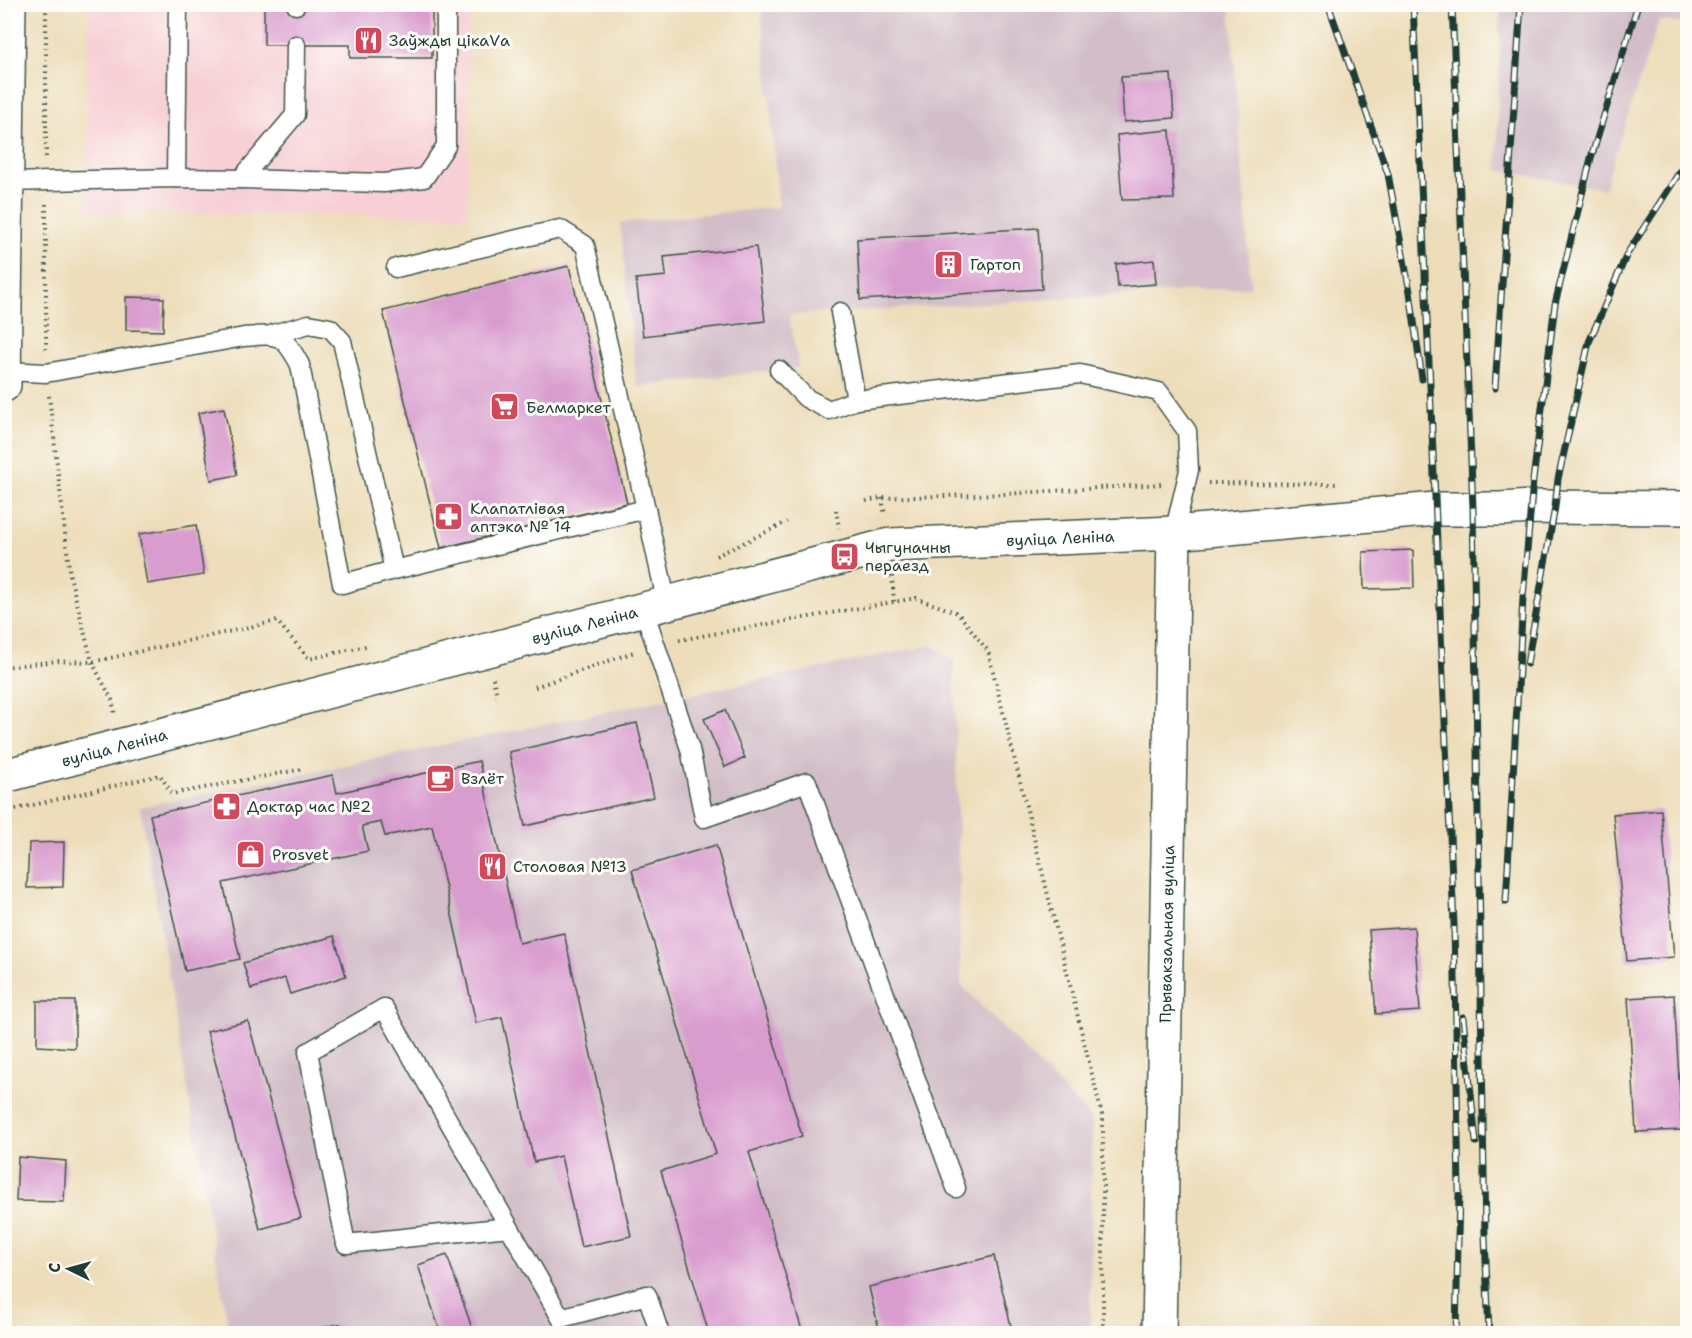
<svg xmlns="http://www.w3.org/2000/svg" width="1692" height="1338" font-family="'Shantell Sans',sans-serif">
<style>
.built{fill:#f7cfd5}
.industrial{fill:#d2bdc8}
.building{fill:#d99ccf}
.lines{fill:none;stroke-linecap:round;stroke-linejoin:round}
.lane-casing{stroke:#3e5548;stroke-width:21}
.secondary-casing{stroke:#3e5548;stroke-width:36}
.path{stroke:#3e5548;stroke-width:4;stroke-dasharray:1.5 4.5;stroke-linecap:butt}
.lane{stroke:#fff;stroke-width:18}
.secondary{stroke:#fff;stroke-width:33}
.rail-casing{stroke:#1f3d34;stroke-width:7}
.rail{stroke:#fdfcf7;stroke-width:4.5;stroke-dasharray:14;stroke-linecap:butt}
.labels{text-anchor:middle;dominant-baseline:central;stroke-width:6;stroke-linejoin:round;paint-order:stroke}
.poi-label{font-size:16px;fill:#1f3d34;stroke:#fdfcf7;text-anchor:start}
.street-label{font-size:16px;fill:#1f3d34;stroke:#fdfcf7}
</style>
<rect width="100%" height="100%" fill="#fdfcf7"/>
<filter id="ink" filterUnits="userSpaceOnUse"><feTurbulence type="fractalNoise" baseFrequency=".0167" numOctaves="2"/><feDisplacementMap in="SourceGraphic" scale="12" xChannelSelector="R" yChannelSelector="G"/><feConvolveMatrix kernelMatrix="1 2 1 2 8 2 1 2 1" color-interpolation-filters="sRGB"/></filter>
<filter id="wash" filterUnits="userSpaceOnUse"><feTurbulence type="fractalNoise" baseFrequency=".008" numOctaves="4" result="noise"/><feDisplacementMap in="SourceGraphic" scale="24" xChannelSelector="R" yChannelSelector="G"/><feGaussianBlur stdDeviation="1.35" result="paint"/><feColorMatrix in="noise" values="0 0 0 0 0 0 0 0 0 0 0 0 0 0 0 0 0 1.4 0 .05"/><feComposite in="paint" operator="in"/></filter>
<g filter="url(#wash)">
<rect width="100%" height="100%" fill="#edddba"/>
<path class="built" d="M88,5h382l-3,211 -381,-4z"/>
<g class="industrial">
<path d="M761,5h469l21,282 -462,28 10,52 -162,20 -17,-164 159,-16z"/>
<path d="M1500,5h187v19l-28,-4 -55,169 -107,-19z"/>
<path d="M932,645l22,16 7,324 131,134 -2,214h-861l-89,-526z"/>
</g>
<g id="blocks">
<g class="building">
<path d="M432,4v54h-82v-13h-86v-40z"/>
<path d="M1171,74l3,44 -50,4 -3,-45z"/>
<path d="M1170,130l4,69 -52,1 -5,-65z"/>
<path d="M1038,228l4,61 -182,11 -3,-61z"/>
<path d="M756,247l9,74 -122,15 -7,-57 30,-3 -2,-19z"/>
<path d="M1154,260l2,24 -38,3 -2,-23z"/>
<path d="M569,266l58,237 -186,45 -58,-237z"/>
<path d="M126,297l38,1 -1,33 -37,-1z"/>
<path d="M224,408l13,67 -26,5 -13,-67z"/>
<path d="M196,525l8,50 -57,9 -8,-50z"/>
<path d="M1413,550l1,38 -50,1 -1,-37z"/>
<path d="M725,710l20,48 -20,9 -21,-48z"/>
<path d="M637,723l17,74 -129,29 -16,-74z"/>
<path d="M479,761l40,182 45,-10 67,303 -50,11 -20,-91 -27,6 -32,-145 -26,6 -44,-197 -47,10 -4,-14 -19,4 6,25 -145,32 17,76 -55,12 -35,-156 183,-40 4,18z"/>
<path d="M1661,810l13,147 -47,4 -14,-147z"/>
<path d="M64,842l-1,45 -36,1 2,-45z"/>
<path d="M716,845l86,291 -53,16 54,182h-94l-48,-163 55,-17 -84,-284z"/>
<path d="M1414,927l6,84 -44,3 -7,-84z"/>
<path d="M334,936l12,40 -56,18 -5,-16 -34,11 -8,-26z"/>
<path d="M1674,995l8,135 -46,2 -8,-134z"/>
<path d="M37,1001h38v47l-38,-2z"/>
<path d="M248,1021l53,197 -41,11 -53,-198z"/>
<path d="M18,1157l48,4 -2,41 -48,-1z"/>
<path d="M447,1255l27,79h-33l-23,-69z"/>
<path d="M994,1256l19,78h-133l-11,-47z"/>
<path d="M340,1324l2,10h-35l-1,-3z"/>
</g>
</g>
</g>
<g filter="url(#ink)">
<use href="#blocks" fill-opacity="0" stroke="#3e5548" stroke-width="1.5"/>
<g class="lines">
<defs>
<g id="lane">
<path d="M296,4v1"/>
<path d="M176,178l2,-174"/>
<path d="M241,179l143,4 40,-5 22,-32v-142"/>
<path d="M7,182l169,-4 65,1 54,-64 1,-70"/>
<path d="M396,268l164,-39 25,16 61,264"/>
<path d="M840,312l16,88 224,-26 79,18 28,39 2,39 -15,63"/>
<path d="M273,334l36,-10 21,4 12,13 52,229"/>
<path d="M779,370l27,28 23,12 27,-10"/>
<path d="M6,371l40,2 198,-36c35,-3 39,-4 56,28l42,219 52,-14 252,-61 21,95"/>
<path d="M644,610l46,139 14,69 103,-36 149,406"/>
<path d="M509,1227l-163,17 -38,-192 76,-44 177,310 86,-23 13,39"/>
</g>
<g id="secondary">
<path d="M4,385l5,-381"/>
<path id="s1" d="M4,776l886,-231 284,-12 262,-24h64l32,-2 156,1"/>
<path id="s2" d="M1159,1334l15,-801"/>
</g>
</defs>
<use href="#lane" class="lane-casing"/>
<use href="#secondary" class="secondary-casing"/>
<g class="path">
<path d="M46,157v-153"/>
<path d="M46,204v145"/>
<path d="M49,396l21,180 22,86 20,38 3,15"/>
<path d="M1208,483l128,1"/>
<path d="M882,498l3,17"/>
<path d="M866,501l16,-3 122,-4 158,-10"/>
<path d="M836,510l3,18"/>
<path d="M716,556l71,-34"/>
<path d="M892,576l2,26"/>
<path d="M679,640l237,-42 42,15 30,38 115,468v215"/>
<path d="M4,667l55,-6 33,1 185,-41 32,38 61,-14"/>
<path d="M493,678l4,18"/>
<path d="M535,687l99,-35"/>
<path d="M4,812l156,-37 12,19 131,-25"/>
</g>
<use href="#lane" class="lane"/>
<use href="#secondary" class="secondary"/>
<defs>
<g id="rail">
<path d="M1328,4l60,170 22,118 12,87"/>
<path d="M1413,4l41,920 5,267 -3,143"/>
<path d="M1452,4l21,504 12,728 4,98"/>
<path d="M1495,388l26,-384"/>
<path d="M1527,664l28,-157 3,-28 31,-137 38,-88 61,-95"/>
<path d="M1506,902l17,-304 10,-118 22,-176 36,-146 47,-154"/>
<path d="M1463,1017l13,125"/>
</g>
</defs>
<use href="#rail" class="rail-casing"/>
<use href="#rail" class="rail"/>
</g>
</g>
<defs>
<symbol id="restaurant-square" viewBox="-11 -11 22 22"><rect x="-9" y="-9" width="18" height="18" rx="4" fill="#d1495b" stroke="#fdfcf7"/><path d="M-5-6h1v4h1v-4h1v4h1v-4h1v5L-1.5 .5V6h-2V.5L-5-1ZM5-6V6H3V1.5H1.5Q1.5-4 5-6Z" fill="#fff"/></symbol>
<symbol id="building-square" viewBox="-11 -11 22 22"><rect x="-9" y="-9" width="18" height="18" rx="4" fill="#d1495b" stroke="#fdfcf7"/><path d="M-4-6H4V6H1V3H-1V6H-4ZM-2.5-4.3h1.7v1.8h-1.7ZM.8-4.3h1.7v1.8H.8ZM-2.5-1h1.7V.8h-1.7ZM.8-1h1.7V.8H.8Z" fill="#fff"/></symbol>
<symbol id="supermarket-square" viewBox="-11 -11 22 22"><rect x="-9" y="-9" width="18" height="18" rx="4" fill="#d1495b" stroke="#fdfcf7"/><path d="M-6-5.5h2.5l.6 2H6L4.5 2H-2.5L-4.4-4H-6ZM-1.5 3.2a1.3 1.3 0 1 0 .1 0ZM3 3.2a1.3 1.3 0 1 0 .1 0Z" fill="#fff"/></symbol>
<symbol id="pharmacy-square" viewBox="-11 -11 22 22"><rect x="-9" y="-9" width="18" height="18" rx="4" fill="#d1495b" stroke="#fdfcf7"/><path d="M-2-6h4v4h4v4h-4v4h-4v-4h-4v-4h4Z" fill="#fff"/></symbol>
<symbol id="bus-square" viewBox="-11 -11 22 22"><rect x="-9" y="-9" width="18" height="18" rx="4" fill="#d1495b" stroke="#fdfcf7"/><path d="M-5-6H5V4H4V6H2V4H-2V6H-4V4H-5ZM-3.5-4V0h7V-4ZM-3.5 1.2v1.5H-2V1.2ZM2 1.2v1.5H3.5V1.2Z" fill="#fff"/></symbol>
<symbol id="cafe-square" viewBox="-11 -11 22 22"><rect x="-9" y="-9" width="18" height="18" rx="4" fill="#d1495b" stroke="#fdfcf7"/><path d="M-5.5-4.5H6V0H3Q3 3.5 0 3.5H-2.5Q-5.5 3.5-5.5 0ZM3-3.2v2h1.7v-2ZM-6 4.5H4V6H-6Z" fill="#fff"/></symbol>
<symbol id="shop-square" viewBox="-11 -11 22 22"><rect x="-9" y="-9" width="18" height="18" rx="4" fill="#d1495b" stroke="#fdfcf7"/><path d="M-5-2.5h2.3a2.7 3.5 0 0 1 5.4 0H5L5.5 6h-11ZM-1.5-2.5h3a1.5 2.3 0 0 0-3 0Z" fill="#fff"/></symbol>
</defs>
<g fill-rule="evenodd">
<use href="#restaurant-square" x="352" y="24" width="33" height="33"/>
<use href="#building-square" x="932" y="248" width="33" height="33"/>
<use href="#supermarket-square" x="488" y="390" width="33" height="33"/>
<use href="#pharmacy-square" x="432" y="500" width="33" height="33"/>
<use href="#bus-square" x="828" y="540" width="33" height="33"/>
<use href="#cafe-square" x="424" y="762" width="33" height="33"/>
<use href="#pharmacy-square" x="210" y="790" width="33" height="33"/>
<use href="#shop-square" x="234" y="838" width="33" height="33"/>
<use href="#restaurant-square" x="476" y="850" width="33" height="33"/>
</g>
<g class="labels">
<g class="poi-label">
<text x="389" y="40">Заўжды цікаVа</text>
<text x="970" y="264">Гартоп</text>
<text x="526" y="407">Белмаркет</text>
<text x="470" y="508">Клапатлівая<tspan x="470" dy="18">аптэка № 14</tspan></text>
<text x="865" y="547">Чыгуначны<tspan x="865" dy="18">пераезд</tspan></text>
<text x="461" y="778">Взлёт</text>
<text x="247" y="806">Доктар час №2</text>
<text x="272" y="854">Prosvet</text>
<text x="513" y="866">Столовая №13</text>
</g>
<g class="street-label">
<text stroke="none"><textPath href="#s1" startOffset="1086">вуліца Леніна</textPath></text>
<text stroke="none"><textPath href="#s1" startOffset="600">вуліца Леніна</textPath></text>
<text stroke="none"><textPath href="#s1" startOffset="114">вуліца Леніна</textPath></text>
<text stroke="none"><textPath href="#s2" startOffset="400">Прывакзальная вуліца</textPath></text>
</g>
</g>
<rect width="1692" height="1338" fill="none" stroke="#fdfcf7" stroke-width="24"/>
<g transform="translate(69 1269) rotate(275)" stroke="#fdfcf7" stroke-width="4.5" paint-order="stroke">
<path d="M0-4.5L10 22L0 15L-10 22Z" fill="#1f3d34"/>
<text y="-9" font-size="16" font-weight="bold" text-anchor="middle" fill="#1f3d34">С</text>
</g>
</svg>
